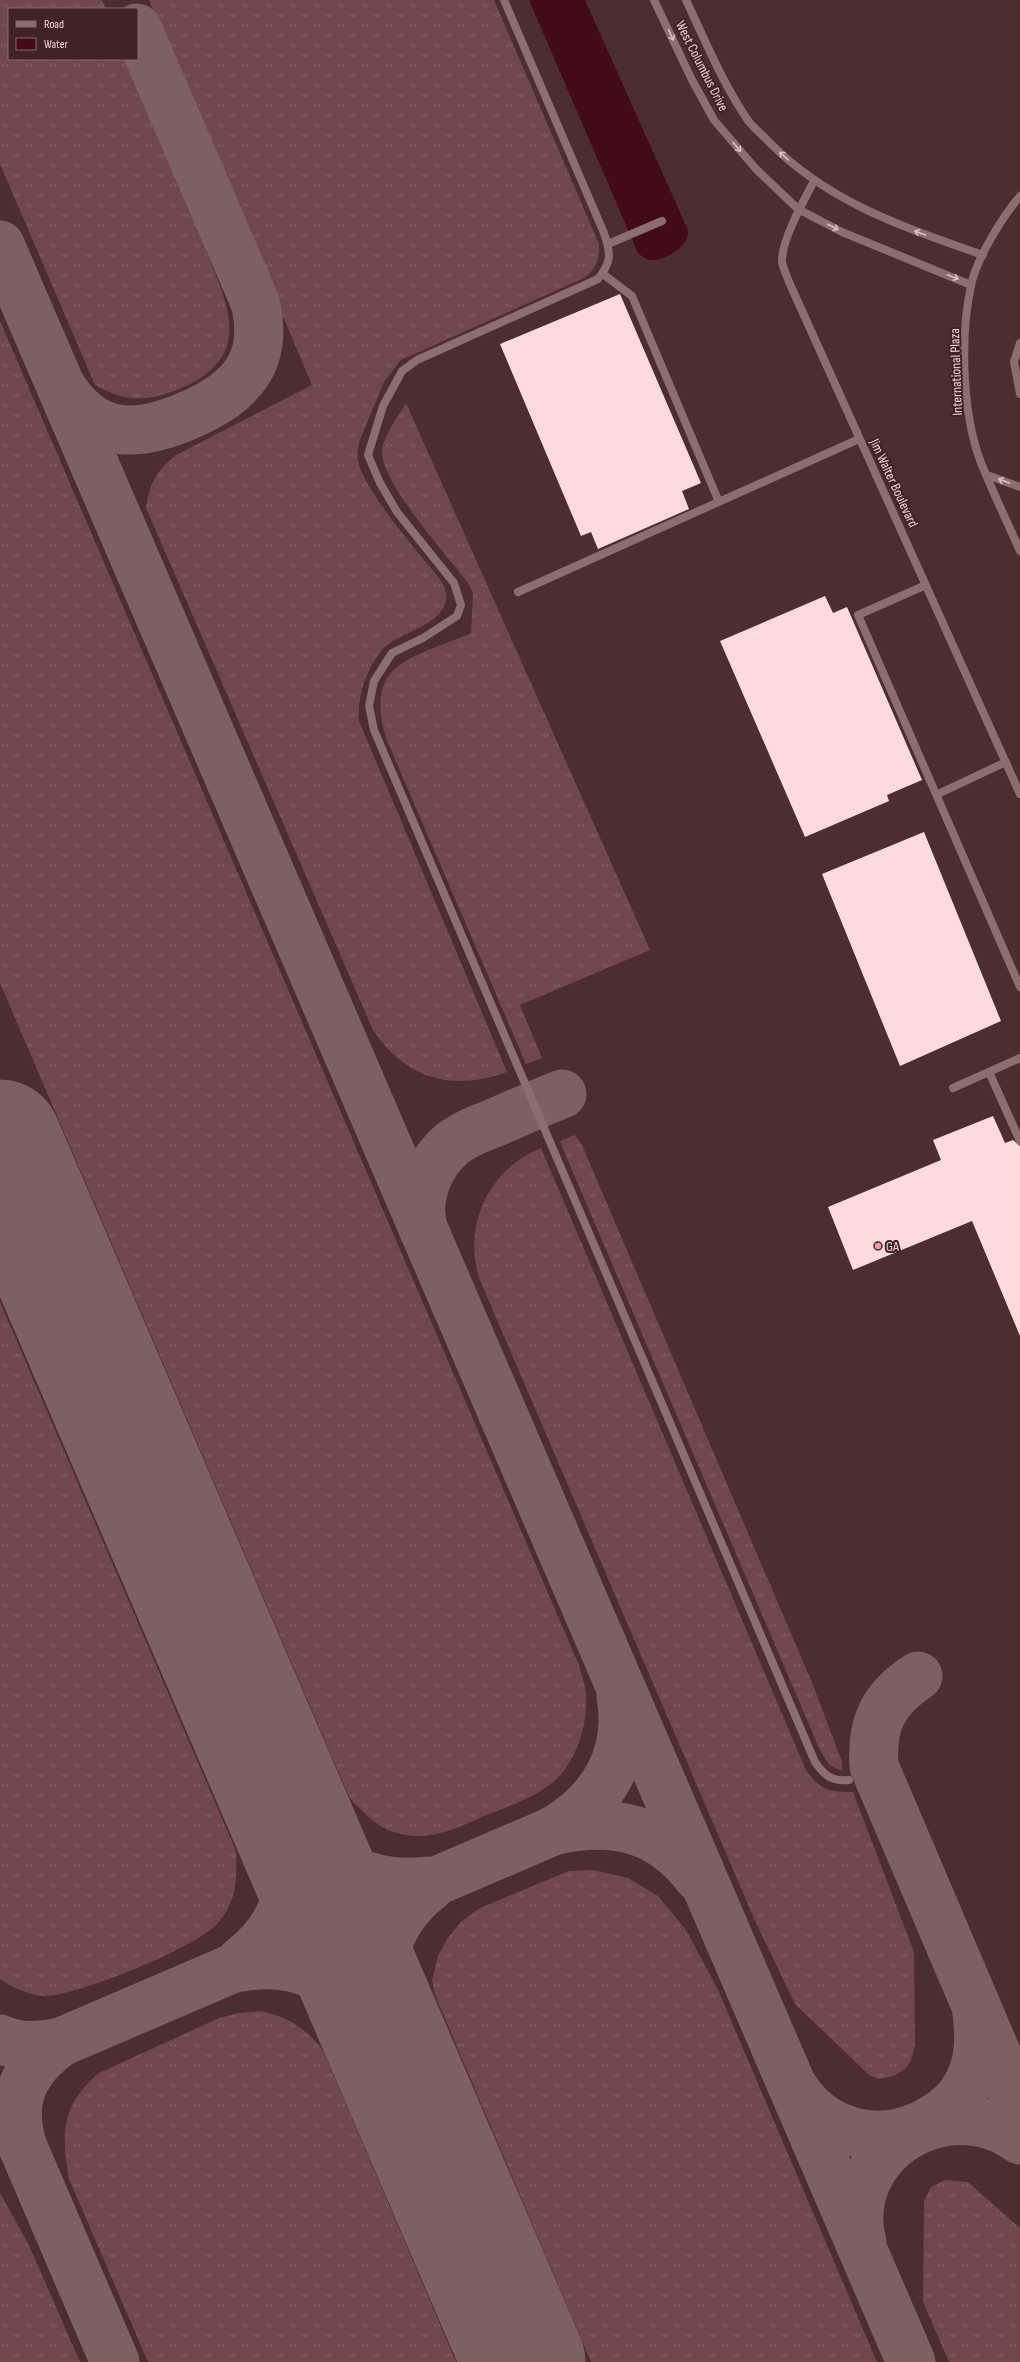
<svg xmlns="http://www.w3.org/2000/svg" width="1020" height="2362" font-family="'Sofia Sans Condensed',sans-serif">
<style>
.grass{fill:url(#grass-tufts)}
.water{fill:#430b17}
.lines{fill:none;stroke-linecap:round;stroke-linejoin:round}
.taxiway{stroke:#7c6062;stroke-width:49}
.runway{stroke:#7c6062;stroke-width:123}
.building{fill:#fddbdd}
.lane{stroke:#8c6e71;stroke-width:8}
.street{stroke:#8c6e71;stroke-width:8}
.oneway{stroke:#dac2c4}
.poi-dot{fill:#f49aa4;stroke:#412326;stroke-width:1.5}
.labels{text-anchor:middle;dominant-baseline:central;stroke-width:4;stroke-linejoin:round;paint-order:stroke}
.street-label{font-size:14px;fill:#edd7d9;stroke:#412326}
.poi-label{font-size:14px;fill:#edd7d9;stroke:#412326;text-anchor:start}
</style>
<defs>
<pattern id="grass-tufts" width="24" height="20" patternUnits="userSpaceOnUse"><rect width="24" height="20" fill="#71474c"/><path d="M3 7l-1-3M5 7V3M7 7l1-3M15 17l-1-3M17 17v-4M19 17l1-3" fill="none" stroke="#866165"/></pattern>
</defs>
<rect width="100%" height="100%" fill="#4c2d30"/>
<g class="grass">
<path d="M0,0h102l4,9h-97v50h119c27,63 54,126 78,191 8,22 21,48 23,72 1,7 0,17 -2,24 -7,20 -27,35 -46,42 -33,14 -54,15 -86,-3l-95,-221z"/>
<path d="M149,0h345l105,244c1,15 -3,25 -15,34l-183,82 -17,22 -25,60c-1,6 -2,12 -1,18 4,26 49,79 67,101 7,9 19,20 21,32 4,33 -49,38 -64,57 -16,20 -25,46 -23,71l148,351c-56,20 -101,7 -134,-42l-227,-522c4,-25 10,-37 30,-53l136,-70z"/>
<path d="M0,321l579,1344c2,9 7,20 7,30 2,29 -10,69 -34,88 -19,15 -45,24 -68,33 -28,13 -56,26 -87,17 -19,-4 -33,-21 -47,-34l-350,-816z"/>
<path d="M406,403l244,547 -130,55 22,53 -16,6 -140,-326c-23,-78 29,-80 85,-105l2,-40 -5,-10c-21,-28 -86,-99 -86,-131 0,-14 17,-37 24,-49z"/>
<path d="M575,1135l7,10 231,540 29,77v9l-13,-6 -10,-17 -247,-578 -12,-29z"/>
<path d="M541,1148l265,622c14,20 23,22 47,22l61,160 1,93 -4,15 -5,8 -12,8 -15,3 -10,-4 -74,-71 -39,-81 -277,-645c-16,-54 10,-109 62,-130z"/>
<path d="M0,1302l236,549c1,28 1,50 -18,72 -20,24 -141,73 -173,73 -13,0 -35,-9 -45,-17z"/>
<path d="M592,1870l36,8 30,18 28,34 32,60 159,372h-286l-156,-367 -3,-15 6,-24 9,-17 14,-17 19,-14 89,-37z"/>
<path d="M261,2011c30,7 42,16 62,39l133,312h-308l-79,-183c-8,-46 -8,-74 30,-106l120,-55 20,-5z"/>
<path d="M945,2180l23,2 52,46v134h-71l-26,-60 1,-101 7,-14z"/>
<path d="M0,2193l28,50 52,119h-80z"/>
</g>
<path class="water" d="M529,0h56l103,230c3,16 -23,31 -37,30 -5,0 -9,-4 -13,-7z"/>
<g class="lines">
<g class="taxiway">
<path d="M0,245l911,2117"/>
<path d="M63,389c33,51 76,48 126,26 51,-22 81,-53 66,-113l-118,-274"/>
<path d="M424,1231c-10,-32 4,-67 29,-88 12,-9 27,-15 41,-20 23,-10 45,-20 68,-29"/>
<path d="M225,1654l70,162c28,49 77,72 133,65"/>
<path d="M918,1676c-35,23 -47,48 -44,90l146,343"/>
<path d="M553,1831c59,-14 107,-4 145,46"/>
<path d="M431,1886c-47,35 -61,93 -43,147l67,158"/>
<path d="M241,1961c53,-41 61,-97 39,-157"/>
<path d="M242,1967c65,-11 116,22 142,80"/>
<path d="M0,2039c20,9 39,7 61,3"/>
<path d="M796,2091c32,47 92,57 139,27 13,-8 26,-20 33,-34 12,-23 12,-47 9,-71"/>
<path d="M10,2117l105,245"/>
<path d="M23,2147c-15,-46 0,-78 38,-105l492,-211c50,-29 78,-76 68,-135"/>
<path d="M862,2243c-23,-91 84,-157 158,-103"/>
</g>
<path class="runway" d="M0,1141l524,1221"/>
</g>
<g class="building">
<path d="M620,294l81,189 -19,8 7,18 -91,40 -7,-17 -10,4 -81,-192z"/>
<path d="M825,596l8,17 14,-6 75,173 -35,15 2,6 -84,36 -85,-196z"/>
<path d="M924,832l77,189 -101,45 -78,-192z"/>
<path d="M993,1116l12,27 8,-3 7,6v190l-48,-115 -119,49 -25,-63 113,-47 -8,-20z"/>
</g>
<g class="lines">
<g class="lane">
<path d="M504,0l100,233c7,21 8,28 -6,46l-181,81 -15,11 -19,35 -15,49 12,28 17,29 57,71 7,22 -4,11 -34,22 -31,15 -18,28 -5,25 5,24 441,1032c9,13 17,20 34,18"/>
<path d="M1020,196c-17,20 -44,63 -49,90 -11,50 -9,125 9,174 12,31 27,61 40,91"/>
<path d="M608,244l54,-23"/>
<path d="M603,274l29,22 87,206"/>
<path d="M1020,343l-6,19 6,32"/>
<path d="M987,475l33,12"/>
<path d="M926,585l-68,30 162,372"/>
<path d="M518,592l341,-153"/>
<path d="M938,794l68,-32"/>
<path d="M989,1072l31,69"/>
<path d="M953,1088l67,-30"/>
</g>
<g class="street">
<path d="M654,0l38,80 22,40 42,49 42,40 44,23 129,53"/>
<path d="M686,0c19,40 36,82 61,119 6,9 16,16 23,24 61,61 134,84 213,112"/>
<path d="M814,181c-10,19 -33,60 -32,81 1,6 5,14 7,20l231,512"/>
</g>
</g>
<defs><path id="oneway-shaft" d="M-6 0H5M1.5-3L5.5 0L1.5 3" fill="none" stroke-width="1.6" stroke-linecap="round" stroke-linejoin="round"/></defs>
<g class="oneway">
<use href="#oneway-shaft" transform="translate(671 35) rotate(65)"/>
<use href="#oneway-shaft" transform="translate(737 147) rotate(50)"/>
<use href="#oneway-shaft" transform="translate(784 156) rotate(-138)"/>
<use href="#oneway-shaft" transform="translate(833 227) rotate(27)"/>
<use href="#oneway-shaft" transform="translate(920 233) rotate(-161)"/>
<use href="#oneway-shaft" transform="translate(953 277) rotate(22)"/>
<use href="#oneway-shaft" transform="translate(1004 481) rotate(-160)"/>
</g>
<circle class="poi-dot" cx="878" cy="1246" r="4"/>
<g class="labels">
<g class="street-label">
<text transform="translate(702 66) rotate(63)">West Columbus Drive</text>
<text transform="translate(956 372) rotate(-92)">International Plaza</text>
<text transform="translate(894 483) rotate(65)">Jim Walter Boulevard</text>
</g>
<g class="poi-label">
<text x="886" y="1246">GA</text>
</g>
</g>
<rect x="8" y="8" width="130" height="52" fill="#412326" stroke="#866b6e"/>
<rect x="16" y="21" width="20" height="6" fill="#8c6e71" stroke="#866b6e"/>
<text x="44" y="28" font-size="12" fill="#edd7d9">Road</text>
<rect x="16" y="38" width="20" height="12" fill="#430b17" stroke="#866b6e"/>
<text x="44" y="48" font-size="12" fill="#edd7d9">Water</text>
</svg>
